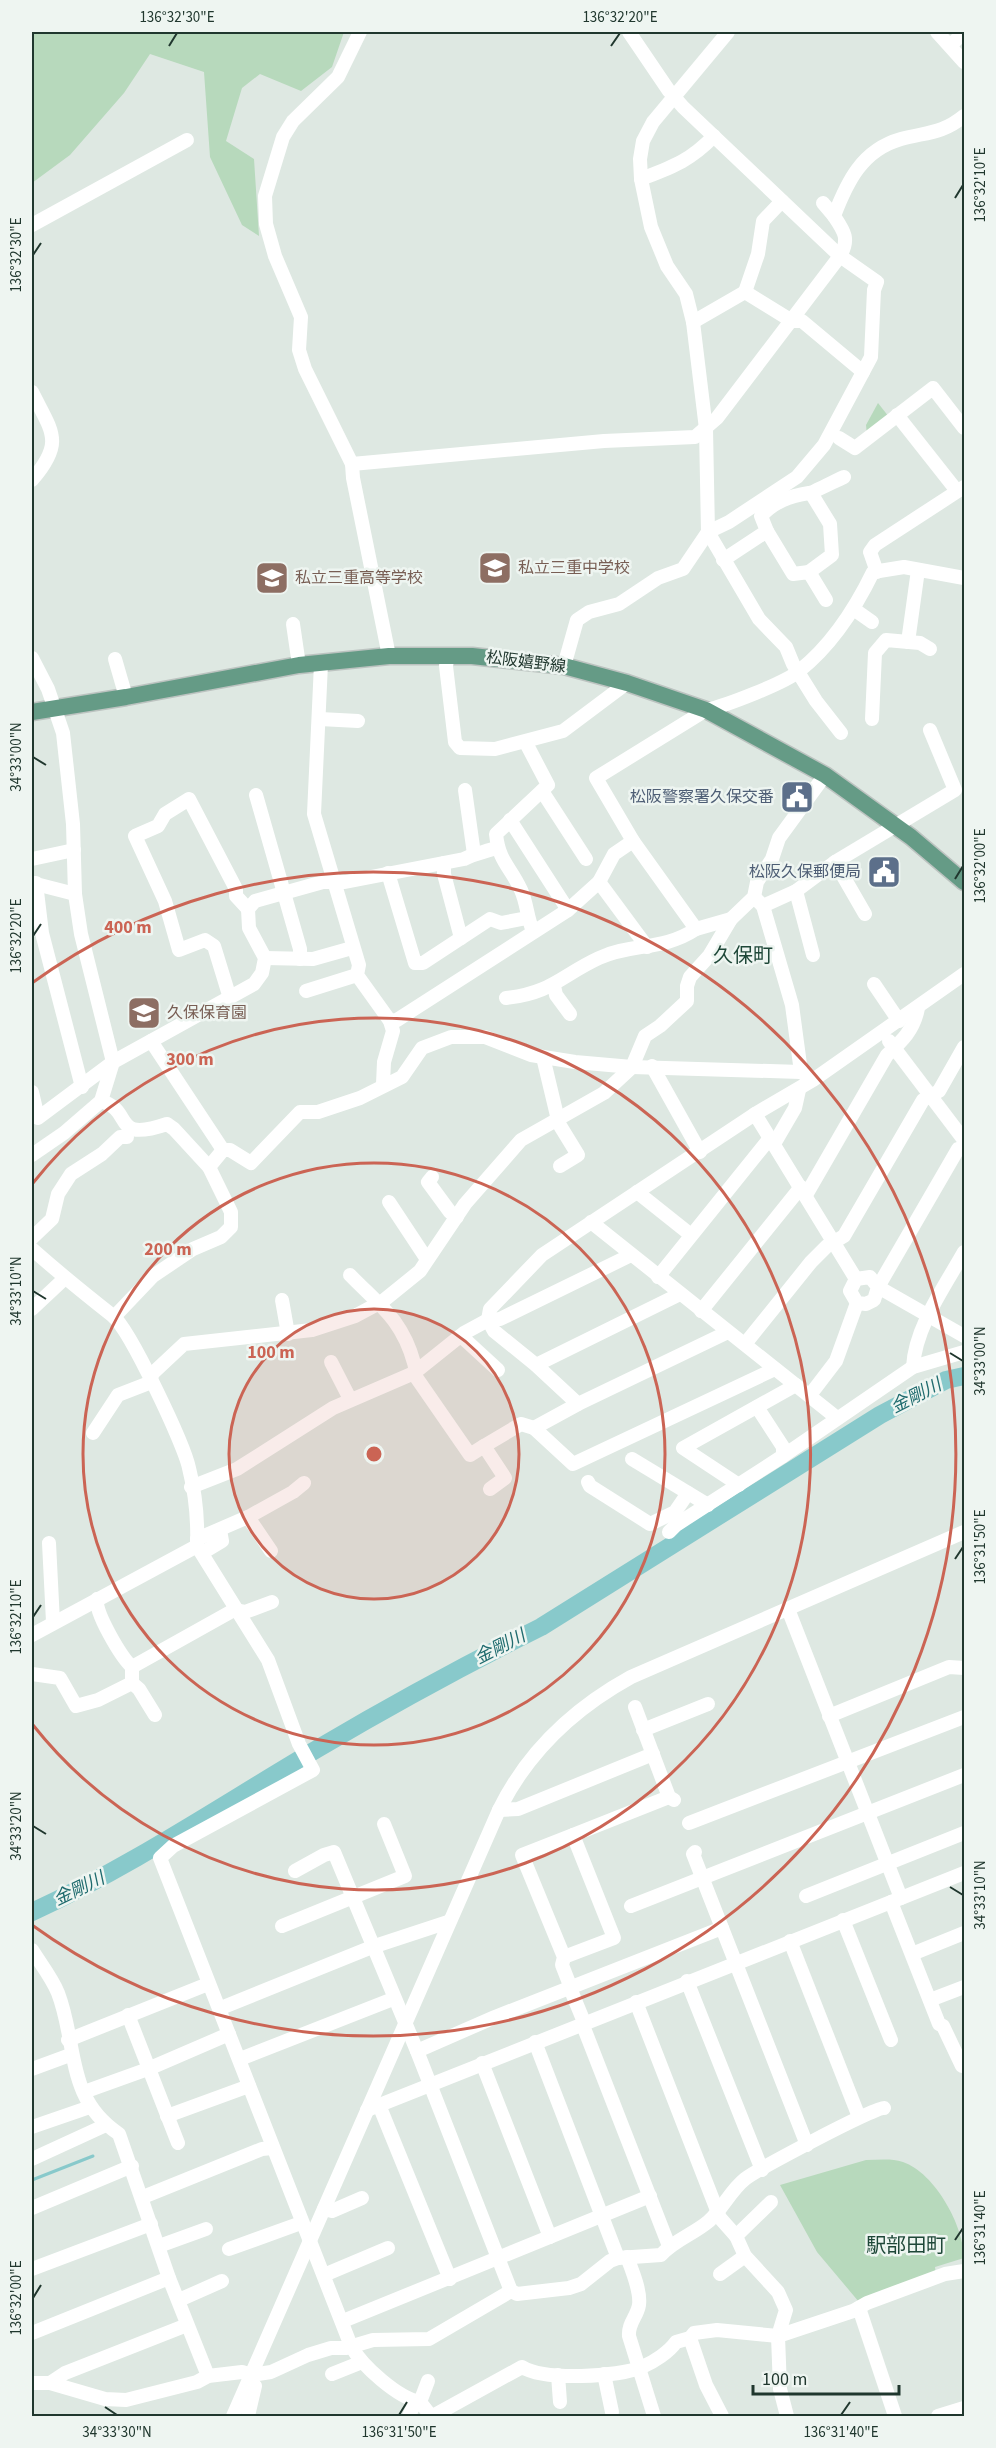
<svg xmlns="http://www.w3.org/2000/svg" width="996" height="2448" font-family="'Source Sans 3','Noto Sans JP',sans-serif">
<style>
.green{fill:#b7d9bc}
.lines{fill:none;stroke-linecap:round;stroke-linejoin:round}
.stream{stroke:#88c9cb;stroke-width:3}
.river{stroke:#88c9cb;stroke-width:18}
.major-casing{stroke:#bcc3c0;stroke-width:19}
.minor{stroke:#fff;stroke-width:14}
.major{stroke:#659b86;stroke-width:16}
.ticks{fill:none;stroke:#20372e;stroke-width:2}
.ring{fill:none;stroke:#cb6454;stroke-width:3}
.labels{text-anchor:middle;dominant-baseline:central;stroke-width:5;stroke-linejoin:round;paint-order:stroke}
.education-label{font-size:16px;fill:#785e54;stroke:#eef5f1;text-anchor:start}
.street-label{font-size:16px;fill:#20372e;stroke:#eef5f1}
.service-label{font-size:16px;fill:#4e5e75;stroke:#eef5f1;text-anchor:end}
.water-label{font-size:18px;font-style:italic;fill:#1f6b6e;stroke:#eef5f1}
.quarter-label{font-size:20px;fill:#1e4738;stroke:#eef5f1}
.centre{fill:#cb6454;stroke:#eef5f1;stroke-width:3}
.ring-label{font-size:18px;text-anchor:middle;font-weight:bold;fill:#cb6454;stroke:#eef5f1;stroke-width:5;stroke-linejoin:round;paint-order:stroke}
.neatline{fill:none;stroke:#20372e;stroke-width:2}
.ticks-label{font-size:15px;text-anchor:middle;fill:#20372e}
</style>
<rect width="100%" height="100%" fill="#dee8e2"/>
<g class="green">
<path d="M32,32h312l-12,35 -31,24 -41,-17 -18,14 -16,53 28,18 5,77 -17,-11 -32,-68 -6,-85 -54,-18 -26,39 -54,62 -38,28z"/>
<path d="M878,403l11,14 -22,18 -1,-10z"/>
<path d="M866,2160c12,0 25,-2 37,2 32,11 61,64 61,96l-29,9 1,9 -77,26 -42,-50 -37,-67z"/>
</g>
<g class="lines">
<path class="stream" d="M32,2180l61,-24"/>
<path class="river" d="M32,1912c100,-46 190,-107 285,-163 73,-43 148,-84 224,-122l339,-212 66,-35 18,-4"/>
<defs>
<path id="major" d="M32,712l94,-15 173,-32 90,-9h83l92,10 63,17 79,27 119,65 86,62 53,45"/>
</defs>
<use href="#major" class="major-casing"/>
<g class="minor">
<path d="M360,32l-22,45 -45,44 -10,16 -18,59 1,28 9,32 26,61 -2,33 6,19 47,95 1,14 36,178"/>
<path d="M629,32l40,59 14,16 157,149 37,26 -3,8 -3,67 -47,88 -27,32 -68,45 -21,10 51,87 27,28 7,17 23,37 25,32"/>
<path d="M937,32l27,30"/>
<path d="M951,45l13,-13"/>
<path d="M641,179c31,-12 49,-18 73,-43"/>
<path d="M823,203l11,13"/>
<path d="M32,225l155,-85"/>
<path d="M745,292l13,-38 5,-33 19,-20"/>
<path d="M693,322l52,-30 47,29h10l61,51"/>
<path d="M32,392c20,40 33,50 0,88"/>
<path d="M897,415l60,76"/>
<path d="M839,438l16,10 78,-60 31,40"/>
<path d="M352,464l252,-23 91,-4 22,-19 123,-162c10,-17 4,-25 -6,-40 13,-34 28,-66 67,-77 26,-7 41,-5 63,-23"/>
<path d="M767,531l26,43 16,-2 17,28"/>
<path d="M723,560l44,-29 -6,-15c14,-15 29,-20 48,-23 3,0 28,-13 35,-16"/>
<path d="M809,572l23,-17 -2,-31 -19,-31"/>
<path d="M877,572l-7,-20 5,-7 89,-58"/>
<path d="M855,610l17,12"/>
<path d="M293,624l6,41"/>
<path d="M908,642l10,-72"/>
<path d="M448,655l-2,11 9,76 5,6 35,1 68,-18 64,-48"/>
<path d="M32,658l16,31 15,44 10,91 2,70 6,40 32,128 -12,39 -37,32 -32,22"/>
<path d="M115,659l11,38"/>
<path d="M321,664l-7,150 45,151 -2,10 33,46 3,10 -9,31 -1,22"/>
<path d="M564,666l13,-46 12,-8 30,-8 39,-26 25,-9 25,-37 -2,-103 -13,-107 -7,-28 -19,-28 -16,-39 -10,-48 -1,-20 3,-18 10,-19 75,-90"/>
<path d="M320,719l38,2"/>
<path d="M872,719l3,-66 11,-13 34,3 10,6"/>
<path d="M526,743l22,42 -52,49c3,28 14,32 25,56 6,13 6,28 12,41"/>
<path d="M465,790l9,64"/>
<path d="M542,791l44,68"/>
<path d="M256,795l44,154v10"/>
<path d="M510,820l58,90"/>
<path d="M633,841l-37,-63 110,-68c19,-4 79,-27 93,-39 33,-26 56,-62 74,-99l31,-5 60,11"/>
<path d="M32,859l42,-9"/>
<path d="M835,862l120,-72 -25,-60"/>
<path d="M444,863v11l17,64"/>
<path d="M388,873l27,90h8l67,-44 11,4 26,-5"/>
<path d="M599,882l48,65"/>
<path d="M32,883l43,11"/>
<path d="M36,883l6,50 40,154"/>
<path d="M796,891l17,64"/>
<path d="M754,897l9,9 29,99 9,67 6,4"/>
<path d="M763,906l33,-15 39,-29 30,52"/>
<path d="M696,929l35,-10"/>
<path d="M265,958l48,1 39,-11"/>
<path d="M874,984l25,37"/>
<path d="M554,986l2,9 14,19"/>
<path d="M306,991l51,-16"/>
<path d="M229,995l-15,-49 -9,-6 -26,10 -14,-49 -30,-65 23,-10 7,-12 24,-15 47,90v7l12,13"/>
<path d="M390,1021l7,-1 171,-110 31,-28 15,-28 19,-13 63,88c-33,22 -65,14 -97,29 -37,17 -47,35 -93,40"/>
<path d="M151,1041l72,109"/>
<path d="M889,1041l75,99"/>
<path d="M543,1057l16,67 19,31 -18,11"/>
<path d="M652,1066l48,86"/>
<path d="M32,1092l6,26 75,-56 141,-78 8,-11 3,-15 -16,-30 -1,-19 7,-8 68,-19h22l119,-23c11,-6 22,-7 34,-12"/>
<path d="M101,1101c34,10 9,42 66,23l7,5 35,38 22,45v15l-10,10 -28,12 -40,27 -39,41"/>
<path d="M755,1114l101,165"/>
<path d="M774,1144l21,-36 4,-18"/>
<path d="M964,1148l-6,1 -80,138 -4,13 -8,4 -9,-1 -7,-12 6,-12 14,-2 8,10 86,49"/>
<path d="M209,1167l14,-17h7l21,13 49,-51h18l42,-14 42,-21 20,-29 29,-11h34l46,18 44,7 57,5 169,5"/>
<path d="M432,1177l-4,5 22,30 7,5"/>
<path d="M637,1192l54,43"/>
<path d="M806,1195l81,-140c15,-14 27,-25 31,-47"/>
<path d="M389,1202l37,56"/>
<path d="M591,1222l246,196"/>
<path d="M32,1238l20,-19 6,-25 13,-20 31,-20 18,-17h7"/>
<path d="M32,1249c26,23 53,45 81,67 17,14 71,128 76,152 6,24 9,53 8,78l71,114 31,84 14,26 -140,76 -13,12 191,488c11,20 47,52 69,56l11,14"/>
<path d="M350,1275c29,30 52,44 64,88 2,5 0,9 2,14l54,78 14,-9"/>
<path d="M658,1277l112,-139"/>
<path d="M282,1300l6,34"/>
<path d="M32,1309l32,-30"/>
<path d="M701,1311l100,-124"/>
<path d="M728,1332l-150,72 -42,-39 -42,-34 -6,-11 2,-11 52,-54 213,-141 58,-34 151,-106"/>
<path d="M461,1336l37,34"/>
<path d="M745,1344l66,-82 16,-16 17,-10 79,-136 16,-9 25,-44"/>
<path d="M331,1362l19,37"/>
<path d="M536,1365l144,-71"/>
<path d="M913,1367c2,-40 32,-81 51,-115"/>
<path d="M810,1395l26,-34 21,-58"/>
<path d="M578,1404l-44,24 39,36 202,-95"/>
<path d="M757,1407l26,40v9"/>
<path d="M93,1433l25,-38 31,-12 4,-10 31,-29 128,-14 43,-14 28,-15 37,-30 45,-67 56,-64 83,-47 28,-26 13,-31 15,-10 27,-25v-15l3,-9 19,-21 22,-37 23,-22 3,-15 15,-23 7,-21 46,-63"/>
<path d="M632,1459l76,46"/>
<path d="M588,1482l2,4 60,38 25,-12 13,-19"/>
<path d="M739,1485l-56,-37 113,-63"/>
<path d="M191,1487l46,-18 96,-61 81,-35 50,-40 24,-13 12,-1 131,-64"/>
<path d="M490,1489l15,-11 -21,-32 37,-22 13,4"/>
<path d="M669,1532l7,-7 107,-69 130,-89 51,-15"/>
<path d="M197,1539l51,-22"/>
<path d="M49,1543l4,79"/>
<path d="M271,1551l-23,-34 45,-25 11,-9"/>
<path d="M202,1553l20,-12 -2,-11"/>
<path d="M97,1599c-2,14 24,58 35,68"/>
<path d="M788,1609l113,289"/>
<path d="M32,1635l165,-89"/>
<path d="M32,1674l28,4 16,28 22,-6 34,-17"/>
<path d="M635,1707l34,90 5,3"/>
<path d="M155,1715l-16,-26 -7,-6v-16l102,-57 11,2 27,-10"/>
<path d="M829,1716l120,-49 15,1"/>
<path d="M643,1730l65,-26"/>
<path d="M499,1810l19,-1 135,-55"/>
<path d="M689,1823l275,-106"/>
<path d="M695,1852l-2,2 114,291"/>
<path d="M295,1871l29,-16 10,-3 83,199 94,240"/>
<path d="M806,1896l158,-63"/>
<path d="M891,1902l48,122 4,2 19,40"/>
<path d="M631,1906l333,-131"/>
<path d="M843,1920l48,120"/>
<path d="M282,1926l123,-50 -21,-52"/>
<path d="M790,1941l69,176"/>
<path d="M32,1950c8,13 20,28 26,43 20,52 7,105 61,141l50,144 39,98"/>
<path d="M912,1954l52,-21"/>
<path d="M564,1957l50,-19 -41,-103 96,-38"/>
<path d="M687,1981l75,189"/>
<path d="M570,1988l14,34"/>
<path d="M571,1988l-9,-23 2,-8 -42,-102 51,-20"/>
<path d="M930,2000l34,-13"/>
<path d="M221,2008l151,-61 76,-25"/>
<path d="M128,2015l50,128"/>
<path d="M582,2023l87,223"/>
<path d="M68,2040l140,-56"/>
<path d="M535,2042l83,216"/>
<path d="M417,2051l78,-34 227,-89"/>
<path d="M240,2059l153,-60"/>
<path d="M482,2063l68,174"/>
<path d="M32,2069l38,-14"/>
<path d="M84,2092l64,-23 81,-35"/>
<path d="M379,2105l71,174"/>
<path d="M367,2110l597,-237"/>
<path d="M167,2116l82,-30"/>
<path d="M32,2127l58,-20"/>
<path d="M32,2159l74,-34"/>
<path d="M143,2197l119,-48 10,-1"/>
<path d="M32,2208l100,-42"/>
<path d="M324,2209l8,2 30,-13"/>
<path d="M736,2236l35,-34"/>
<path d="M159,2246l47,-17"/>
<path d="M229,2249l72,-26"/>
<path d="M627,2257c5,13 14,34 12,48 -2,12 -11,18 -10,31l25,80"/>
<path d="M32,2269l119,-45"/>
<path d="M720,2274l25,-18"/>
<path d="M324,2275l64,-27"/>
<path d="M179,2300l43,-19"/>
<path d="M859,2308l36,108"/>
<path d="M343,2321l307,-125"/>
<path d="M32,2333l137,-55"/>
<path d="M690,2338l16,47 16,31"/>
<path d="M332,2374l30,-12"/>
<path d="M604,2374l8,38"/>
<path d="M558,2375l2,27"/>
<path d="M32,2383h18l55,16 21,1 71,-18 11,-6 34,-4 9,3 20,-3 37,-17 23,-7h15l27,-8 56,-1 82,-48 6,3 52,-6 12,-4 29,-23 8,-3 43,-3c13,-15 33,-21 48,-34 14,-13 22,-31 36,-42 13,-10 130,-72 139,-71"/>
<path d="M50,2383l15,-10 122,-48"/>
<path d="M233,2416l266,-606c29,-59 74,-101 132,-133l333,-145"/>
<path d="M248,2416l7,-30"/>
<path d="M409,2416l4,-9 7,-5 8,-21"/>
<path d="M433,2416l89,-49c23,14 95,10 120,0 12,-5 27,-15 34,-25l14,-4 4,-5 23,-3 61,6 8,-26 -8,-18 -33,-36 -9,-20 -16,-18 -84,-216"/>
<path d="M787,2416l-7,-27 -2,-53 75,-25 14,-8 78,-29 19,-3"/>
<path d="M938,2416l26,-8"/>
</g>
<use href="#major" class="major"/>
</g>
<path class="ticks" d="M169,46l8,-13M611,46l9,-13M955,198l8,-13M33,255l8,-12M33,757l13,8M955,879l8,-13M33,936l8,-12M33,1291l13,8M950,1353l13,8M955,1559l8,-12M33,1617l8,-12M33,1826l13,8M950,1887l13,8M955,2240l8,-12M33,2298l8,-13M105,2407l12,8M399,2415l8,-13M841,2415l9,-13"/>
<circle cx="374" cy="1454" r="145" fill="#cb6454" fill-opacity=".12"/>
<g class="ring">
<circle cx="374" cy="1454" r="145"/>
<circle cx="374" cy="1454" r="291"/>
<path d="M33 1183A436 436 0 1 1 33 1725"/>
<path d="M32 983A582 582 0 1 1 32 1925"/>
</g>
<defs>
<symbol id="school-square" viewBox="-11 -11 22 22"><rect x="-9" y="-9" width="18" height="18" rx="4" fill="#8d6e63" stroke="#eef5f1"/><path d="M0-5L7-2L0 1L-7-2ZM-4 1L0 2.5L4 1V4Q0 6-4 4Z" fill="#fff"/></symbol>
<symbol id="civic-square" viewBox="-11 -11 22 22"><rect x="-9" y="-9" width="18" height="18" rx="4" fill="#5c6f8a" stroke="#eef5f1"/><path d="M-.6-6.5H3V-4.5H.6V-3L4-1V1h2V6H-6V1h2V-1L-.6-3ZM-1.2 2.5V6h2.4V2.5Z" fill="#fff"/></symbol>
</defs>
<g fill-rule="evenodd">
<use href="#school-square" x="476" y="549" width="38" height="38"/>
<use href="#school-square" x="253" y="559" width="38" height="38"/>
<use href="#civic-square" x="778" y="778" width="38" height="38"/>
<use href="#civic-square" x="865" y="853" width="38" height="38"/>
<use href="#school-square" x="125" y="994" width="38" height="38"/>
</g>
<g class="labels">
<g class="education-label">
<text x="518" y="568">私立三重中学校</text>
<text x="295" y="578">私立三重高等学校</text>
<text x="167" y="1013">久保保育園</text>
</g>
<g class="street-label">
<text transform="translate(526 662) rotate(7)">松阪嬉野線</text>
</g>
<g class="service-label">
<text x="774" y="797">松阪警察署久保交番</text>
<text x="861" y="872">松阪久保郵便局</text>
</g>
<g class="water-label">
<text transform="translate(916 1396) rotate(-27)">金剛川</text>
<text transform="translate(500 1647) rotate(-27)">金剛川</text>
<text transform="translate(79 1889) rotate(-26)">金剛川</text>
</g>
<g class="quarter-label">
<text x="743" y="956">久保町</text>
<text x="906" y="2246">駅部田町</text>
</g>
</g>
<circle cx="374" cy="1454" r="9" class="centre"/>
<g class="ring-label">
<text x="128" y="933">400 m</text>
<text x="190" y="1065">300 m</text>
<text x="168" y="1255">200 m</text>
<text x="271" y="1358">100 m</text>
</g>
<rect width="996" height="2448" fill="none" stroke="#eef5f1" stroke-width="66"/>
<path d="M753 2385v9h146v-9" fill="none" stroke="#20372e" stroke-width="3"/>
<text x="762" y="2385" font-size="18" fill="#20372e" stroke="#eef5f1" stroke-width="4.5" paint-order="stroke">100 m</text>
<rect x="33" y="33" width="930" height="2382" class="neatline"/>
<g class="ticks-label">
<text x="177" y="22">136°32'30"E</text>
<text x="620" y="22">136°32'20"E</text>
<text transform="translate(980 185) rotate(-90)" y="5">136°32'10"E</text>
<text transform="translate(16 255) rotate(-90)" y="5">136°32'30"E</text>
<text transform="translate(16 757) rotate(-90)" y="5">34°33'00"N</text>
<text transform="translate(980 866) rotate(-90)" y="5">136°32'00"E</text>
<text transform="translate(16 936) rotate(-90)" y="5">136°32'20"E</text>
<text transform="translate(16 1291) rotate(-90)" y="5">34°33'10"N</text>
<text transform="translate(980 1361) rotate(-90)" y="5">34°33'00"N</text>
<text transform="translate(980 1547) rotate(-90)" y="5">136°31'50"E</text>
<text transform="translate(16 1617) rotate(-90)" y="5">136°32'10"E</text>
<text transform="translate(16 1826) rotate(-90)" y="5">34°33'20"N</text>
<text transform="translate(980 1895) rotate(-90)" y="5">34°33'10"N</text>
<text transform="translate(980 2228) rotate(-90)" y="5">136°31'40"E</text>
<text transform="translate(16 2298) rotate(-90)" y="5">136°32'00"E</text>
<text x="117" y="2437">34°33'30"N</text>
<text x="399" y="2437">136°31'50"E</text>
<text x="841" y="2437">136°31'40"E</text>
</g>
</svg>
